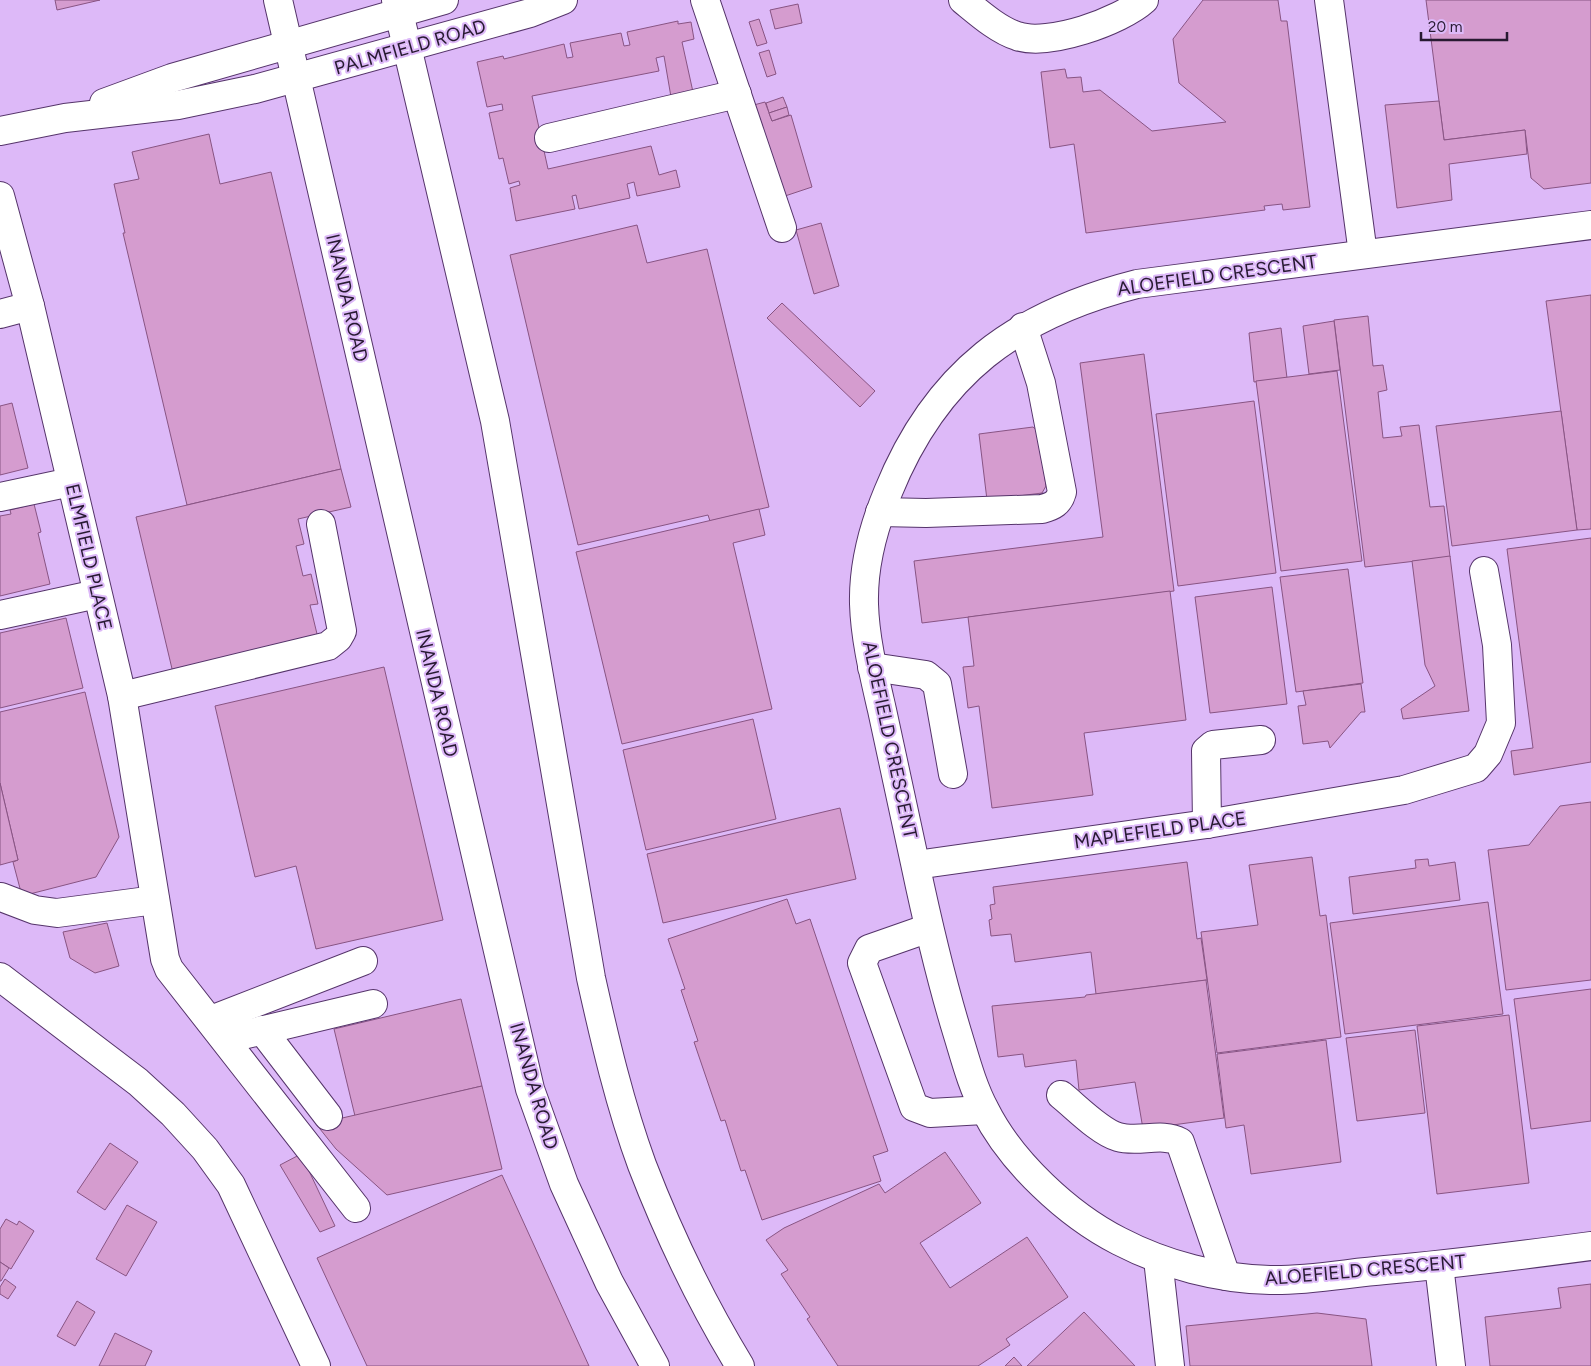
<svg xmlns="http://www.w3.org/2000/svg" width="1591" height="1366" font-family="Figtree,sans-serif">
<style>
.building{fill:#d59ccf;stroke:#885483}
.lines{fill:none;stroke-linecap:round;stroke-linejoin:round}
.minor-casing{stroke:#55346a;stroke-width:30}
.major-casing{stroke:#55346a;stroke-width:30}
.minor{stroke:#fff;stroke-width:28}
.major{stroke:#fff;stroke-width:28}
.labels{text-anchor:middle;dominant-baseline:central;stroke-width:4;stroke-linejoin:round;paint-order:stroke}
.street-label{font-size:19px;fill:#281a32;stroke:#ddb9f8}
</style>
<rect width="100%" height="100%" fill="#ddb9f8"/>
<g class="building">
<path d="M55,0h45l-43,10z"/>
<path d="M1203,0h75l3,21h6l23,186 -27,3 -1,-6 -18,2 1,4 -179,23 -12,-89 -24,4 -9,-76 24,-3 2,9 14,-1 2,15 17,-2 52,41 74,-9 -47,-39 -6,-44z"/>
<path d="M1426,0h165v183l-47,6 -13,-11 -6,-48 -81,10z"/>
<path d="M798,4l4,19 -27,6 -5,-19z"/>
<path d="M759,19l8,24 -10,3 -8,-24z"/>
<path d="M678,21v3l13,-2 3,17 -12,3 11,50 -22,5 -7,-41 -8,2 3,13 -127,25 16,73 103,-23 8,29 17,-5 4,17 -43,9 -3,-14 -7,2 3,14 -51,11 -3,-14 -4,1 3,13 -59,12 -6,-33 10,-3 -1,-4 -10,3 -6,-26 -4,1 -10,-46 14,-3 -1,-6 -15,3 -10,-45 26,-6 1,3 60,-15 3,14 6,-1 -3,-14 51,-10 3,13 6,-1 -3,-13z"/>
<path d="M769,50l7,24 -9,3 -8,-24z"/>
<path d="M783,97l4,10 -18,6 -3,-10z"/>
<path d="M1439,101l5,39 81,-10 2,24 -78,10 3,36 -55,8 -12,-103z"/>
<path d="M765,102l7,19 19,-6 21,72 -33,11 -29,-92z"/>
<path d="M787,107l2,8 -17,6 -3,-8z"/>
<path d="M209,134l11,50 51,-12 70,297 -154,36 -64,-272h2l-11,-49 25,-5 -7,-27z"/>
<path d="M821,223l18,63 -25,8 -18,-64z"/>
<path d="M637,225l10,38 60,-14 62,258 -59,14 -2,-6 -130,30 -68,-290z"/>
<path d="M1591,295v234l-14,1 -31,-229z"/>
<path d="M782,303l93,88 -15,16 -93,-89z"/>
<path d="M1368,316l5,50 10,-1 4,25 -9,2 5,46 19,-2 -2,-9 19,-2 11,82 14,-1 6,51 -85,10 -31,-247z"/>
<path d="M1334,321l6,49 -31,4 -6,-48z"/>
<path d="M1281,328l6,50 -33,4 -5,-49z"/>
<path d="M1144,354l30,237 -252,32 -8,-62 189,-24 -23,-174z"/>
<path d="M1337,371l25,190 -81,10 -25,-190z"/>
<path d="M1254,401l22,172 -98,13 -22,-172z"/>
<path d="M12,403l16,65 -28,7v-69z"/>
<path d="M1561,411l16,119 -125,16 -16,-120z"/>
<path d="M1033,427l6,5 7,54 -4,7 -55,7 -8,-66z"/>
<path d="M341,469l10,38 -53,12 6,25 -8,2 7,30 8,-2 7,30 -8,1 8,33 -145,35 -37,-156z"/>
<path d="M34,504l7,28 -3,1 12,51 -50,12v-80l11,-2 -1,-4z"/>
<path d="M759,509l6,26 -32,8 39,166 -150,35 -46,-192z"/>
<path d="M1591,538v224l-77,13 -3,-24 22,-3 -26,-199z"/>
<path d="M1450,556l19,155 -66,8 -2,-10 34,-23 -10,-21 -13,-104z"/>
<path d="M1348,569l15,114 -67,9 -16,-115z"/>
<path d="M1272,587l15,117 -77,9 -15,-116z"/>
<path d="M1170,591l16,129 -102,13 9,62 -101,13 -13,-102 -11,2 -5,-41 11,-1 -6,-49z"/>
<path d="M66,618l17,70 -83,20v-75z"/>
<path d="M384,667l59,253 -127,29 -20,-83 -41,11 -40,-171z"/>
<path d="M1361,684l4,28h-4l-31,36 -2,-7 -25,3 -5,-38 8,-1 -3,-14z"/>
<path d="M85,692l34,145 -23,40 -74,19 -9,-34 5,-2 -18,-77v-71z"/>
<path d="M753,719l23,100 -130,31 -23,-100z"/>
<path d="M0,783l18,77 -18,5z"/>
<path d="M1591,802v178l-85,10 -18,-140 41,-5 31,-39z"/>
<path d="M840,808l16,71 -193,44 -16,-69z"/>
<path d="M1312,857l8,59 6,-1 15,122 -124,16 -16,-121 57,-7 -9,-60z"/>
<path d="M1428,859l1,7 26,-4 5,38 -107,14 -4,-37 67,-9 -1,-8z"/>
<path d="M1187,862l10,77 4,-1 6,42 -111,14 -5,-42 -76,10 -4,-28 -20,2 -2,-16 3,-1 -2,-14 5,-1 -2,-17z"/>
<path d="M787,899l9,25 14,-5 78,232 -15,5 8,25 -119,39 -17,-50 -4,1 -16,-51 -4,1 -27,-79 4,-1 -17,-51 4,-1 -17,-50z"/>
<path d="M1488,902l15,112 -158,20 -15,-111z"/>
<path d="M107,923l12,43 -24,7 -25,-15 -7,-26z"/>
<path d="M1206,980l18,138 -81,11 -8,-47 -56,8 -3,-30 -51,7 -2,-13 -25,3 -6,-51 93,-9 1,-2z"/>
<path d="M1591,989v132l-60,8 -17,-130z"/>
<path d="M461,999l21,87 -127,30 -21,-87z"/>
<path d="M1509,1015l20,168 -92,11 -20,-168z"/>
<path d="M1415,1030l10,83 -68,8 -11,-83z"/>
<path d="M1326,1040l15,122 -90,12 -7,-49 -18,3 -9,-74z"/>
<path d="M482,1086l20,83 -115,26 -51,-46 -20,-25z"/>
<path d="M110,1143l28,19 -33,48 -28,-18z"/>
<path d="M945,1152l36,51 -61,40 30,45 77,-51 41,60 -62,42 4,6 -32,21h-140l-31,-47 3,-2 -29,-43 7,-4 -22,-30 18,-12 95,-44 6,9z"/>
<path d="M301,1154l34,72 -15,6 -40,-67z"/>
<path d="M502,1175l87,191h-222l-50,-108z"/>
<path d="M127,1205l30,17 -31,54 -30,-17z"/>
<path d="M6,1219l11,6 2,-4 15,10 -23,38 -11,-7v-33z"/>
<path d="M0,1262l9,6 -8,13h-1z"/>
<path d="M5,1279l11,8 -8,12 -8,-5v-7z"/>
<path d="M1591,1284v82h-101l-5,-49 76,-9 -3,-20z"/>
<path d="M77,1301l18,11 -20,34 -18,-10z"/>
<path d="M1084,1312l51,54h-108z"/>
<path d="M1317,1313l49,6 6,47h-182l-4,-40z"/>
<path d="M115,1333l37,18 -7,15h-46z"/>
<path d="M1014,1357l8,9h-17z"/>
</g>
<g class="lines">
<defs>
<g id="minor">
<path d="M705,0l77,228"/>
<path d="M963,0c16,13 35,30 54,36 31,11 104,-15 127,-36"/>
<path d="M1329,0l34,254"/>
<path d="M104,103l68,-25 272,-78"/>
<path d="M0,131l65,-13 113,-13 77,-16 275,-76 33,-13"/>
<path d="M549,138l188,-44"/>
<path d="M0,196l30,110 92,390 43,263 4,10 187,239"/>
<path d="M1591,225l-454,59c-122,31 -201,89 -249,208 -15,36 -25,72 -24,112 1,35 10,71 18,106 11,51 22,102 33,153 12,57 25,113 42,169 8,26 15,54 28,78 26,52 83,105 134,131 46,24 100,38 151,39 38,1 78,-7 115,-10 69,-6 138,-15 206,-24"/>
<path d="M0,314l30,-8"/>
<path d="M0,497l71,-15"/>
<path d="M880,512l46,1 116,-4c11,-3 17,-6 20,-17l-21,-109 -18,-56"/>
<path d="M0,615l97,-21"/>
<path d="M872,667l54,8 11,9 16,90"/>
<path d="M122,696l206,-50 10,-8 4,-7 -21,-107"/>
<path d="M1207,824l-1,-73 7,-6 48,-5"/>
<path d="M916,865l291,-41 197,-34 72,-22 12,-14 13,-31 -4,-78 -13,-74"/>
<path d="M1,897l34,13 22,3 98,-13"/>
<path d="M929,928l-60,21 -7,14 52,144 16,6 54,-3"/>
<path d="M0,977l138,105 35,32 32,35 26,36 85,181"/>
<path d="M211,1020l152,-59"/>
<path d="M262,1030l66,86"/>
<path d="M226,1039l147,-35"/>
<path d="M1061,1095c15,12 39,37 57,42 20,6 44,-5 62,5l46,134"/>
<path d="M1158,1259l12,107"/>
<path d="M1439,1265l12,101"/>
</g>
<g id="major">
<path d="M278,0l252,1089 34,95 45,98 46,84"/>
<path d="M396,0l99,421 96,557c14,63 29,127 51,187 27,70 59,137 98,201"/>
</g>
</defs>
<use href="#minor" class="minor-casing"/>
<use href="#major" class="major-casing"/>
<use href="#minor" class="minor"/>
<use href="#major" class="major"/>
</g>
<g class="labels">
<g class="street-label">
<text transform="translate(410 47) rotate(-16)">PALMFIELD ROAD</text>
<text transform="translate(1217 275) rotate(-8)">ALOEFIELD CRESCENT</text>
<text transform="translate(347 298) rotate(77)">INANDA ROAD</text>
<text transform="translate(89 557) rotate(77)">ELMFIELD PLACE</text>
<text transform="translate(437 693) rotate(77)">INANDA ROAD</text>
<text transform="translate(890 740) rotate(78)">ALOEFIELD CRESCENT</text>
<text transform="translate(1160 830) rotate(-8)">MAPLEFIELD PLACE</text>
<text transform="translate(534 1086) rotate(74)">INANDA ROAD</text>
<text transform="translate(1365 1270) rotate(-5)">ALOEFIELD CRESCENT</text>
</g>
</g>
<path d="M1421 32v8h86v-8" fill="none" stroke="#281a32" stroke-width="2.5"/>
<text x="1428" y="32" font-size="15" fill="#281a32" stroke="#ddb9f8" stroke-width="4" paint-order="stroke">20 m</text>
</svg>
